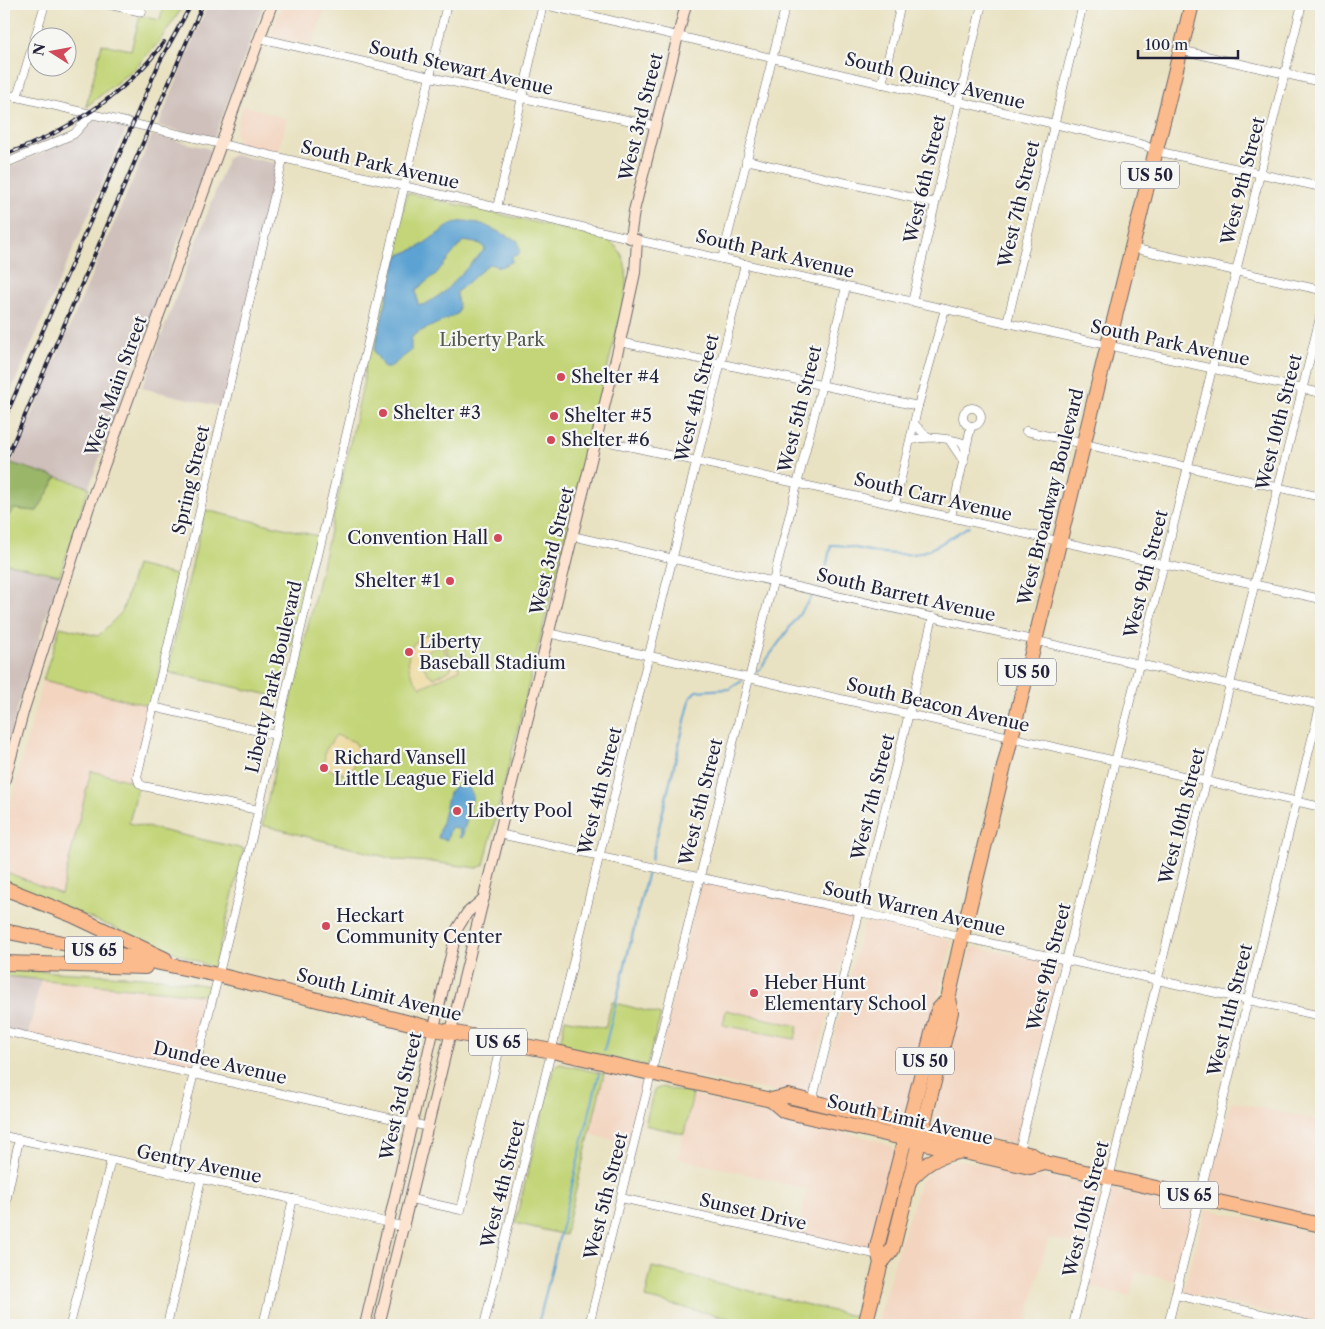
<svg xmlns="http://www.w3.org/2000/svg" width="1325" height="1329" font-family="'Libre Caslon Text',serif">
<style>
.built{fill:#f3d4bf}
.industrial{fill:#cfc0bb}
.green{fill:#c3d578;stroke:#727c5a}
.forest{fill:#9ab668;stroke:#5e6c52}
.sand{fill:#eeda9e;stroke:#887e6c;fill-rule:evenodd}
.water{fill:#5ca2d2;stroke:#3f6286;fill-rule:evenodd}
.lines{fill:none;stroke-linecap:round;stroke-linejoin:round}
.stream{stroke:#5ca2d2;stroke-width:2}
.street-casing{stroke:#68656a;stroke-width:9}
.secondary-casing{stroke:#68656a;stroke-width:12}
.highway-casing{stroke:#68656a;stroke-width:16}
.street{stroke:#fff;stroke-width:8}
.secondary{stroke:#fde4d1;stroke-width:10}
.highway{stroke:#fbbb8c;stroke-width:14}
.rail-casing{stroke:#22223b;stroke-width:4}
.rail{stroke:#f6f6f2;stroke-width:2;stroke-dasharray:5.5;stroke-linecap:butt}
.poi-dot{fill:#d1495b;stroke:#f6f6f2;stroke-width:2}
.labels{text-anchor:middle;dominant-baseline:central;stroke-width:4.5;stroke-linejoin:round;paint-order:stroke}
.shield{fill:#f6f6f2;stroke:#626272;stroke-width:1}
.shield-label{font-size:16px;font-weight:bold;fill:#22223b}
.street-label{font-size:18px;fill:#22223b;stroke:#f6f6f2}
.park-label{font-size:18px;fill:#52584d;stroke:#f6f6f2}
.poi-label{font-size:18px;fill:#22223b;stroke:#f6f6f2;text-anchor:start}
</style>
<rect width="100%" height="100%" fill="#f6f6f2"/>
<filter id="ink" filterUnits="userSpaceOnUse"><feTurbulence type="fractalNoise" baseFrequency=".02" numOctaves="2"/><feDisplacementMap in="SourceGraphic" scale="10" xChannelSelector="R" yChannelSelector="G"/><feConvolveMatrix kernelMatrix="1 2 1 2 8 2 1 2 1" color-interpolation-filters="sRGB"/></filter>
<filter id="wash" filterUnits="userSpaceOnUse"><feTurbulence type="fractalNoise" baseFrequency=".0096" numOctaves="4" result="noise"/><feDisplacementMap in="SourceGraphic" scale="20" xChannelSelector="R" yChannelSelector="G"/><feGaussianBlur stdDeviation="1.12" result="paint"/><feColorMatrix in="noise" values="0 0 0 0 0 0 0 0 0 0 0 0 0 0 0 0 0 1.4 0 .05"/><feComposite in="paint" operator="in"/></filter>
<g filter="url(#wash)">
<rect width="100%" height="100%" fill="#e9e2c2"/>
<g class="built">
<path d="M282,4h45l-15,40 -35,-5 -6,-4z"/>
<path d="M243,105l44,14 -9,35 -40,-9 -3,-11z"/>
<path d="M43,680l108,26 -19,75 -41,-9 -30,122 -57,-23v-43z"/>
<path d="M704,882l146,34 2,5 -44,171 -6,4 -106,-19 -36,-8 -3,-5 44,-180z"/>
<path d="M868,921l77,17 5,3 1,5 -41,159 -13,12 -76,-17 -2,-7 44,-167z"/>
<path d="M975,947l83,17 2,2 -42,173 -5,5 -76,-18 -3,-6 2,-20 35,-150z"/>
<path d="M41,979l170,17 -19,71 -5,3 -159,-35z"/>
<path d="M604,1074l35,8 3,4 1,4 -13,54 -41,-10z"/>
<path d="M693,1094l63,18 120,28 15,6 4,5 -24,97 -4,2 -70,-15 10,-46 -129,-31z"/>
<path d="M1231,1101l90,20v98l-111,-25 -2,-3z"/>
<path d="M961,1160l140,27 1,4 -14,56 -40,-9 -22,87h-149l22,-79 22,-65 16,-17z"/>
<path d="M1115,1190l74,16 4,3 -17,72 -40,-9 -6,24 -42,-10 23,-93z"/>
<path d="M1206,1209l115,26v89l-135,-31 -2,-4z"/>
</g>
<g class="industrial">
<path d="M208,4h56l-49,132 -5,2 -52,-12z"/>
<path d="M93,120l34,7 -123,280v-238l75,-32z"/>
<path d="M152,135l55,13 4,3 -122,336 -78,-24z"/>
<path d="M234,155l46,9 -58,243 -80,-19 86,-230z"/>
<path d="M4,563l56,12 -37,113 -19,69z"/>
<path d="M12,975l29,4 -13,56 -24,-6v-53z"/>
</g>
<g class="green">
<path d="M164,4h21l-27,39 -23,25 -49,39 16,-63 29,6 9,-34 20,4z"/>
<path d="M407,193l196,45c28,11 25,43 20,67l-139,560 -7,3 -45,-6 -35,-2 -135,-35c33,-148 70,-296 102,-445l1,-19z"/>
<path d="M57,477l32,10 -29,88 -56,-12v-41l9,-13 24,2z"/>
<path d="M205,510l113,26 -39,161 -112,-25z"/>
<path d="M136,565l47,12 -32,129 -108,-26 17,-53 38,9 24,-24z"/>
<path d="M91,771l48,12 -10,40 115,26 -29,116 -4,2 -207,-84v-12l57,23z"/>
<path d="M4,969l155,9 51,8 1,10 -207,-20z"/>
<path d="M612,1002l49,13 -14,50h-6l-78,-18 -3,-3 5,-25 40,9z"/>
<path d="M726,1010l72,16 -3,13 -72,-14z"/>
<path d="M560,1064l44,10 -39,161 -50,-12 39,-156z"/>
<path d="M662,1087l31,7 -9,40 -39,-9 9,-35z"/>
<path d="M652,1267l206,50 -2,8h-99l-112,-27z"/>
</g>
<path class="forest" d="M11,463l46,14 -20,34 -24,-2 -9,13v-41z"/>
<g class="sand">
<path d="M439,633l15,31 4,2 1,4 -38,17c-22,-20 -15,-54 18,-54zM435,647h8l9,18 -2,5 -16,8 -7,-5 -7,-14 1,-5z"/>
<path d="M336,735l19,7 4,8 -8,24c-8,0 -21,-2 -27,-9l1,-14z"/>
</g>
<g class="water">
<path d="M466,221l16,3 36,17 2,10 -2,4 -6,1v6l-12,5 -11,-3 -32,28c-2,8 5,13 0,22l-42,20 -4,5v12l-22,17h-5l-10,-17 23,-95 22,-9 34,-24zM463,241l18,3 4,5 -42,44 -19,12 -6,-1 -2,-14 20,-16z"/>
<path d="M459,785l9,2 5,8 -11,43 -3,-1 1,-7 -9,-3 -4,13 -9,-2 11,-45 5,-6z"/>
</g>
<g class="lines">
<g class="stream">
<path d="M981,518l1,-1"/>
<path d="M820,586l3,-5 8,-36c12,-1 26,4 38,6 54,8 55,3 100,-25"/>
<path d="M754,673l6,-4 53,-74"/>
<path d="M651,860l40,-164 5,-5 33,-2 13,-8"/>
<path d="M604,1051l44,-180"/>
<path d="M538,1325l61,-251"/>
</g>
</g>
</g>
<g filter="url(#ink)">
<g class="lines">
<defs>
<g id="street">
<path d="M106,4l36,8"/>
<path d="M541,4l603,141 12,6 165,36"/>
<path d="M259,38l282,64 115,24"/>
<path d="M1180,50l141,32"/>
<path d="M882,84l19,-80"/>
<path d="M4,94l626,144"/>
<path d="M17,97l28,-93"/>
<path d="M746,160l189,43"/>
<path d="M4,164l70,-30 17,-19"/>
<path d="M497,208l46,-204"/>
<path d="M637,240l684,153"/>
<path d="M1132,248l189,42"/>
<path d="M722,259l64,-255"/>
<path d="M912,302l70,-298"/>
<path d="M1007,323l76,-319"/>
<path d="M620,342l298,64"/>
<circle cx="972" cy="417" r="9"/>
<path d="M914,424l14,13"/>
<path d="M1026,431l295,66"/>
<path d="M596,439l725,160"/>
<path d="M910,441c12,-6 41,-3 53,2l3,8"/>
<path d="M950,441l14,21"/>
<path d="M895,504l23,-98 27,-97"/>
<path d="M951,517l20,-91"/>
<path d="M572,536l749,169"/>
<path d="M548,633l773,174"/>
<path d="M153,707l123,28"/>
<path d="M258,810l-115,-24 -4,-3 -2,-6 146,-618"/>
<path d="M499,834l361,78 102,25 359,79"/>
<path d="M4,1031l425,96"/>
<path d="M812,1102l121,-485"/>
<path d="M4,1136l289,63 112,28"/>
<path d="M1019,1151l283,-1147"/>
<path d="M169,1173l70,-280 208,-889"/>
<path d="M621,1198l258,57"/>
<path d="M411,1199l50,11 40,-167"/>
<path d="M4,1211l15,-71"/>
<path d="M1176,1295l135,30"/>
<path d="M70,1325l41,-165"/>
<path d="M167,1325l34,-146"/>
<path d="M263,1325l30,-126"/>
<path d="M484,1325l261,-1061"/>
<path d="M589,1325l257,-1038"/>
<path d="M1073,1325l248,-1012"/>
<path d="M1168,1325l153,-623"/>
</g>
<g id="secondary">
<path d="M4,783l20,-74 65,-202 183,-503"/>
<path d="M365,1325l92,-396 10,-16 17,-15"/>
<path d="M379,1325l241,-983 15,-69 2,-33 -7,-2 4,-27 52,-207"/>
</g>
<g id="highway">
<path d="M4,888l68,27 93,44"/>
<path d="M4,931l214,44 216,54 118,22 219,49 17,-4 244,59 13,8 276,62"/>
<path d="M4,963l141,4"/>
<path d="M771,1100l13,11 246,56 15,-4"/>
<path d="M909,1181c14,-16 27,-25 49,-29"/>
<path d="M881,1263l-4,-16 61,-237 10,-11"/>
<path d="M865,1325l16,-62 11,-13 2,-7 55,-222 2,-9 -3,-13 14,-62 230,-933"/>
</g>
</defs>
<use href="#street" class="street-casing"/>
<use href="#secondary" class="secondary-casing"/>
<use href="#highway" class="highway-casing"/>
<use href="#street" class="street"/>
<use href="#secondary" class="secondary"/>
<use href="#highway" class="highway"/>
<defs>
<g id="rail">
<path d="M4,155c60,-21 123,-61 160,-113"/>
<path d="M4,420l156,-359 31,-56"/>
<path d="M4,464l199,-460"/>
</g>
</defs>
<use href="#rail" class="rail-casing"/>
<use href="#rail" class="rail"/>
</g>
</g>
<g class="poi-dot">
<circle cx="561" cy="377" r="5"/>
<circle cx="383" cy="413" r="5"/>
<circle cx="554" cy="416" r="5"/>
<circle cx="551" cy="440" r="5"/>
<circle cx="498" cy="538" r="5"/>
<circle cx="450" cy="581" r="5"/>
<circle cx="409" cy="652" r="5"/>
<circle cx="324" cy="768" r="5"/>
<circle cx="457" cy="811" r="5"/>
<circle cx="326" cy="926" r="5"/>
<circle cx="754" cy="993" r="5"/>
</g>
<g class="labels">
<g class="shield">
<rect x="1121" y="161.5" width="58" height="27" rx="4"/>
<rect x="998" y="658.5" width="58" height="27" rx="4"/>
<rect x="65" y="936.5" width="58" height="27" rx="4"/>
<rect x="469" y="1028.5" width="58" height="27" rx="4"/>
<rect x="896" y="1047.5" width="58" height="27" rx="4"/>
<rect x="1160" y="1181.5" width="58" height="27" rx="4"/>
</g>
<g class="shield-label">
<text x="1150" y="175">US 50</text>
<text x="1027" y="672">US 50</text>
<text x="94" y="950">US 65</text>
<text x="498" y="1042">US 65</text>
<text x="925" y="1061">US 50</text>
<text x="1189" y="1195">US 65</text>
</g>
<g class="street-label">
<text transform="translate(461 68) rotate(13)">South Stewart Avenue</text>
<text transform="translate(935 81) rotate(14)">South Quincy Avenue</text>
<text transform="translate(641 117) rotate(-76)">West 3rd Street</text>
<text transform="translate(380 165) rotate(13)">South Park Avenue</text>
<text transform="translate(925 179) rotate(-77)">West 6th Street</text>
<text transform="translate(1243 181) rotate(-76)">West 9th Street</text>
<text transform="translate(1019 204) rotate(-77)">West 7th Street</text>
<text transform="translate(775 254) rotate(13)">South Park Avenue</text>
<text transform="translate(1170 343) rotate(12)">South Park Avenue</text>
<text transform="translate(116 386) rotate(-70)">West Main Street</text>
<text transform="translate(697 398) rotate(-76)">West 4th Street</text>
<text transform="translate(800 409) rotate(-76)">West 5th Street</text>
<text transform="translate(1279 422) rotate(-76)">West 10th Street</text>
<text transform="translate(191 480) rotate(-77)">Spring Street</text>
<text transform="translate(933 497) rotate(13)">South Carr Avenue</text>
<text transform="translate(1051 497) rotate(-76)">West Broadway Boulevard</text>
<text transform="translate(552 551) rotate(-76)">West 3rd Street</text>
<text transform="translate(1146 574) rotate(-76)">West 9th Street</text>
<text transform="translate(906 595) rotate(13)">South Barrett Avenue</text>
<text transform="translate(274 677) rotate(-77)">Liberty Park Boulevard</text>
<text transform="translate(938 705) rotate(13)">South Beacon Avenue</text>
<text transform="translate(600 791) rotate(-76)">West 4th Street</text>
<text transform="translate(873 797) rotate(-76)">West 7th Street</text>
<text transform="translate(701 802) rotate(-76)">West 5th Street</text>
<text transform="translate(1182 816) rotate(-76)">West 10th Street</text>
<text transform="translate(914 909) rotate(13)">South Warren Avenue</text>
<text transform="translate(1049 967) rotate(-76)">West 9th Street</text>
<text transform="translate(379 995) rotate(14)">South Limit Avenue</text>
<text transform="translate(1230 1010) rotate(-76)">West 11th Street</text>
<text transform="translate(220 1063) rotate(13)">Dundee Avenue</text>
<text transform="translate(401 1096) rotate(-77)">West 3rd Street</text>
<text transform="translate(910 1120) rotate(13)">South Limit Avenue</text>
<text transform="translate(199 1164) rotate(12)">Gentry Avenue</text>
<text transform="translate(503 1184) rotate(-76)">West 4th Street</text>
<text transform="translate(606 1196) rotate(-76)">West 5th Street</text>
<text transform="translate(1086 1209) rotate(-76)">West 10th Street</text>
<text transform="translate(753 1212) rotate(13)">Sunset Drive</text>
</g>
<g class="park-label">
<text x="492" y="340">Liberty Park</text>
</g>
<g class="poi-label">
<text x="571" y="377">Shelter #4</text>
<text x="393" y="413">Shelter #3</text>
<text x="564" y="416">Shelter #5</text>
<text x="561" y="440">Shelter #6</text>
<text x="488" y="538" text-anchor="end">Convention Hall</text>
<text x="440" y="581" text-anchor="end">Shelter #1</text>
<text x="419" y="642">Liberty<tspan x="419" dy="21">Baseball Stadium</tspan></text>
<text x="334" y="758">Richard Vansell<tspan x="334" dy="21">Little League Field</tspan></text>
<text x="467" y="811">Liberty Pool</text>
<text x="336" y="916">Heckart<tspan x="336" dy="21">Community Center</tspan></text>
<text x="764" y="983">Heber Hunt<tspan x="764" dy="21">Elementary School</tspan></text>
</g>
</g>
<rect width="1325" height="1329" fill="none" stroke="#f6f6f2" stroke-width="20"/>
<g transform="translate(52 52) rotate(281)"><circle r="24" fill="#f6f6f2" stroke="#a1a1a9"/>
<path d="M0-4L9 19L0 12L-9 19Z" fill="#d1495b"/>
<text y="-8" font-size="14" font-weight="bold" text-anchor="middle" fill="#22223b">N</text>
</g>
<path d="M1138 50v8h100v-8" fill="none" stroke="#22223b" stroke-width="2.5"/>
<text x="1145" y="50" font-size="15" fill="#22223b" stroke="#f6f6f2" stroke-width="4" paint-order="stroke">100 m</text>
</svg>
